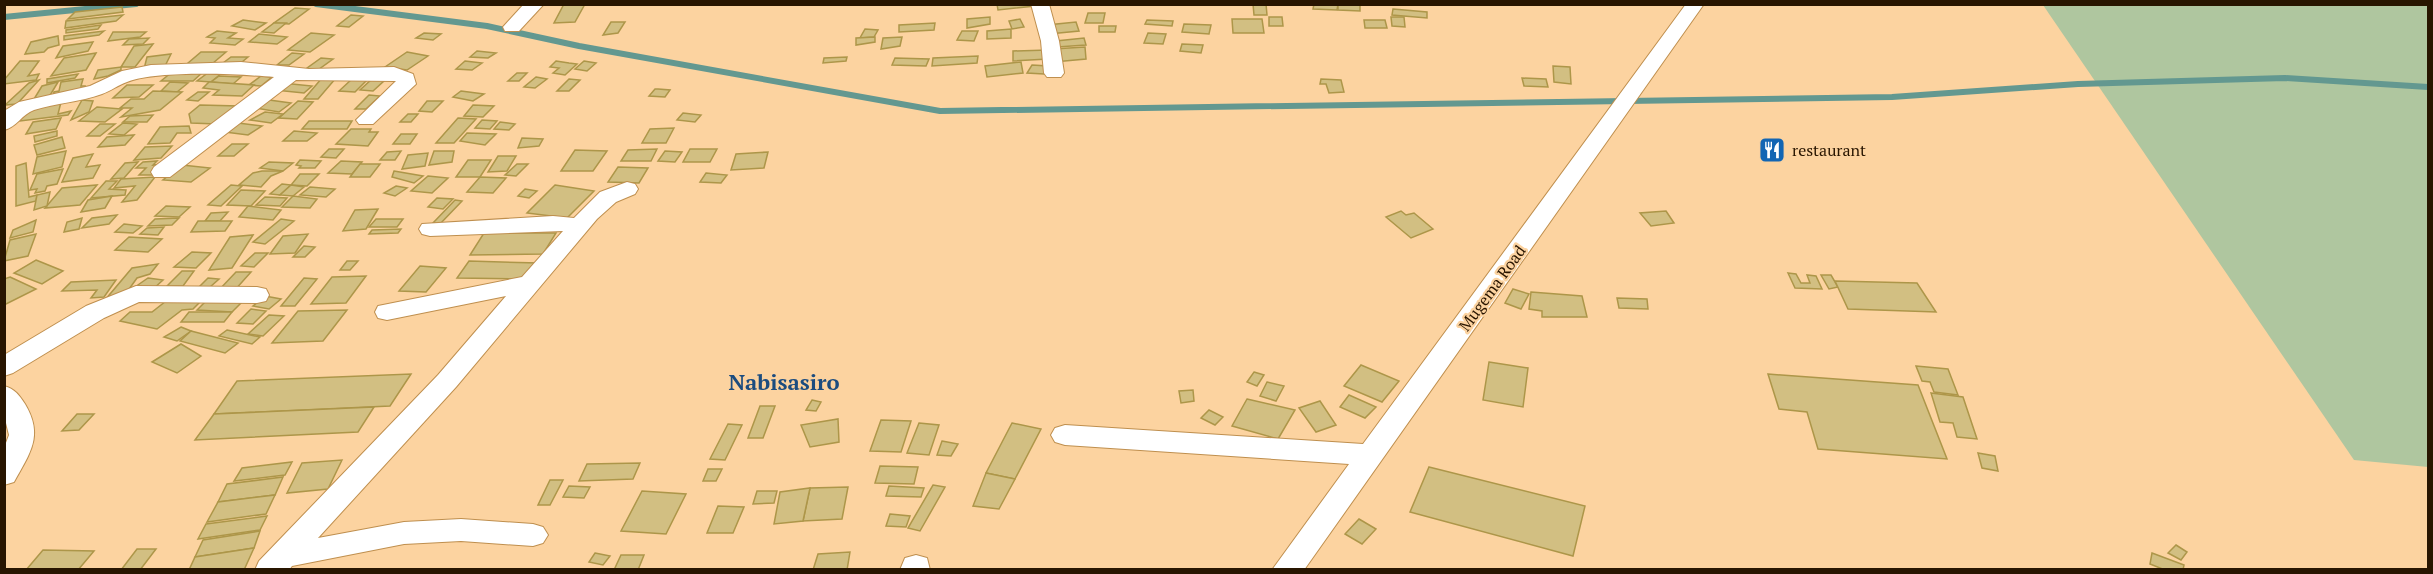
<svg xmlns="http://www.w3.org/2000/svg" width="2433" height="574" font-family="'PT Serif',serif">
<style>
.green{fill:#afc69f}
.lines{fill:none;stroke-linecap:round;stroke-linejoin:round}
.stream{stroke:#639890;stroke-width:6}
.building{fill:#d2bf82;stroke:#ad9649;stroke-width:1.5}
.minor-casing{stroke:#bf8f4e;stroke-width:2}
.minor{fill:#fff;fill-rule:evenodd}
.labels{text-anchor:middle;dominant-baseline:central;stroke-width:4.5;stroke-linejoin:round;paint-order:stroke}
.poi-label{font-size:16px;fill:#281500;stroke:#fcd3a0;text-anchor:start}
.street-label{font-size:16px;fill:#281500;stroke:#fcd3a0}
.district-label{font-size:22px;font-weight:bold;fill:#1b4c7f;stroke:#fcd3a0}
</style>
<rect width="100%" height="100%" fill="#fcd3a0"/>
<path class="green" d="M2043,5h385v462l-74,-7z"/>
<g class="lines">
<g class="stream">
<path d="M316,4l171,22 92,20 361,65 952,-14 186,-13 207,-6 143,9"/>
<path d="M4,17l132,-13"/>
</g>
</g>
<g class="building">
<path d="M564,4h21l-10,18 -21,1z"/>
<path d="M997,4h37l1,2 -37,4z"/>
<path d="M1253,4h13l1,11h-13z"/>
<path d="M1314,4h24l-1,6 -24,-1z"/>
<path d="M1338,4l22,1v6l-22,-1z"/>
<path d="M122,7l1,5 -55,7 7,-7z"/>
<path d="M295,8l14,1 -20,15 -15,-1z"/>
<path d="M1393,9l34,3v6l-35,-3z"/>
<path d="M1088,13h17l-2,10h-18z"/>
<path d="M123,15l-7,6 -51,7 1,-7z"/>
<path d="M351,15l12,1 -14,11 -12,-1z"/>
<path d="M990,17v7l-23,4v-9z"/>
<path d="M1269,17h13l1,9h-14z"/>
<path d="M1391,17h13l1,10 -13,-1z"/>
<path d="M1020,19l4,8 -12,2 -3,-8z"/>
<path d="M1232,19h30l2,14h-31z"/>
<path d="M243,20l23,3 -11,7 -23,-4z"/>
<path d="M1147,20l26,1 -1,5 -27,-2z"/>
<path d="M1364,20h21l2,8h-22z"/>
<path d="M611,22h14l-7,11 -15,2z"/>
<path d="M1076,22l3,9 -30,3 -2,-9z"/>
<path d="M274,23h12l-12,10 -12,-1z"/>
<path d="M935,23l-1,7 -35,2v-7z"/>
<path d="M1184,24l27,1 -2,9 -27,-2z"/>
<path d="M101,25l-3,4 -32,4v-3z"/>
<path d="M1099,26h17l-1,6h-16z"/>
<path d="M865,29l13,1 -4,7 -14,1z"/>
<path d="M1011,29v9l-24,1v-8z"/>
<path d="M104,31l-5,4 -35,5v-4z"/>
<path d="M217,31l19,2 -8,5 15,1 -8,6 -25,-2 5,-5 -8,-1z"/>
<path d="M962,31h16l-4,10 -17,-1z"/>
<path d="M113,32h33l-6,5 -32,4z"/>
<path d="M311,33l23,2 -24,17 -22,-2z"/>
<path d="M424,33l17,1 -8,6 -17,-2z"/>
<path d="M1148,33l18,1 -3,10 -19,-1z"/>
<path d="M259,34l28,3 -10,7 -28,-2z"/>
<path d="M58,36l1,9 -11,3 -4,4 -19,2 6,-12z"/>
<path d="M875,37v5l-19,3v-7z"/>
<path d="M902,37l-2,9 -19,3 2,-11z"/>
<path d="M149,38l-6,6 -20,1 6,-6z"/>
<path d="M1084,38l2,7 -29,2 -1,-6z"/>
<path d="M93,42l-5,9 -32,7 7,-12z"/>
<path d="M153,44l-18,23h-14l13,-21z"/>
<path d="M1182,44l21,1 -2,8 -21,-2z"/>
<path d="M1085,47l1,12 -32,3 -1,-13z"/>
<path d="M1048,50v9l-35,2v-10z"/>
<path d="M477,51l19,2 -8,5 -18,-1z"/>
<path d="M201,52h25l-20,17h-25z"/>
<path d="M407,52l21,4 -21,14 -22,-3z"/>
<path d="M96,53l-10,17 -35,6 13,-18z"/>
<path d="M292,53l12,1 -15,11h-12z"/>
<path d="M171,54l-6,12 -21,3 3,-12z"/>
<path d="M978,56l-1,7 -45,3 1,-8z"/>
<path d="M231,57h17l-12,10 -17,-1z"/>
<path d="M847,57l-1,4 -23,2 1,-5z"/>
<path d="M321,58l12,1 -18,13 -12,-1z"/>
<path d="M895,58l34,1 -3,7 -34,-1z"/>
<path d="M20,61h19l-11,15 11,-2 -3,6 -32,4v-4z"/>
<path d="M465,61l17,2 -10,7 -16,-1z"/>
<path d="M556,61l13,2 8,1 -12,11 -12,-2 6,-5 -9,-1z"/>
<path d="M584,61l12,2 -9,8 -12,-2z"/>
<path d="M1021,62l2,11 -36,4 -2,-11z"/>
<path d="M1032,65l16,1 -4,8 -17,-1z"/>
<path d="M1553,66l17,1 1,17 -17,-2z"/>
<path d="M121,67v3l-13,6 -14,3 4,-9z"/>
<path d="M172,72h31l-10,9h-32z"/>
<path d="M209,72h14l-12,10 -14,-1z"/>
<path d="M517,73h10l-8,8h-11z"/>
<path d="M78,74l-3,4 -28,5v-4z"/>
<path d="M219,76l22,1 -8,7 -22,-2z"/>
<path d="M261,76l11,1 -11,9 -12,-1z"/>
<path d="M536,77l11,2 -12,9 -11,-1z"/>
<path d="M322,78h14l-18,21h-14z"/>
<path d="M1522,78l24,1 2,8 -24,-1z"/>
<path d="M83,79l-2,7h4l-1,4 -31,6 1,-4 5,-1 2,-9z"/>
<path d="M352,79h16l-13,13 -16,-1z"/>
<path d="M372,79l13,1 -12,11 -13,-1z"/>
<path d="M569,79l11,1 -11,11h-12z"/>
<path d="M1321,79l20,1 3,12 -15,1 -3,-9h-6z"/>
<path d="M39,80l-22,24 -12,1 24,-22z"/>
<path d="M58,82l-9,15 -15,2 8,-13z"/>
<path d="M170,82l18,1 -11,9 -16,-1z"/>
<path d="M209,82h2l43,3 -12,11 -29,-1 6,-5 -16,-2z"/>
<path d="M282,83l30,3 -8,7 -30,-3z"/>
<path d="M127,85h26l-14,12 -26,1z"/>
<path d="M655,89h3l12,1 -5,7 -16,-1z"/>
<path d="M153,91l29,1 -22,18 -39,7 11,-9h-12l11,-9h13z"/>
<path d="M461,91l23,3 -11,7 -20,-4z"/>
<path d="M198,92h11l-11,9 -11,-1z"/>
<path d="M369,95l11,1 -14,13h-11z"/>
<path d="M262,99l29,4 -12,9 -30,-5z"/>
<path d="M82,100l11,1 -4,11 -18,8z"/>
<path d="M298,101l15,1 -16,17 -18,-1z"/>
<path d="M427,101h16l-11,11 -13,-1z"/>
<path d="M61,102l-3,12 13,-3 -3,4 -48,6 -4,-6 29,-11z"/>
<path d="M200,105l38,1 -21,18 -26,-1 -2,-9z"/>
<path d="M473,105l21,1 -11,11 -19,-1z"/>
<path d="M97,107l25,2 -17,13 -26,-1z"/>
<path d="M265,112l18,2 -12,9 -21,-3z"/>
<path d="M683,113l18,2 -6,7 -18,-2z"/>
<path d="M408,114h10l-7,8h-11z"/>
<path d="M153,115l-6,7h-24l7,-6z"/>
<path d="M61,118l-5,11 -30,5 7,-12z"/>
<path d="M458,118l18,1 -22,24h-18z"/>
<path d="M482,120l15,1 -7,8 -15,-1z"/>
<path d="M309,121h43l-5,8h-45z"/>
<path d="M230,122l32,4 -14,9 -31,-4z"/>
<path d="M500,122l15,2 -6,6 -15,-1z"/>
<path d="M123,123l14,1 -13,11 -15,-1z"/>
<path d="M100,124h15l-15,12h-13z"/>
<path d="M189,126l2,7h-14l-7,10 -22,1 12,-17z"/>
<path d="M674,128l-8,15h-24l8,-14z"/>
<path d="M351,129h20l-2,3h9l-10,14 -32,-2z"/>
<path d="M57,131v5l-22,6 -1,-6z"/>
<path d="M294,131l23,2 -10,8h-24z"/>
<path d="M467,133l29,1 -11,11 -25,-4z"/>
<path d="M401,134h16l-7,10h-17z"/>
<path d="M134,135l-9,10 -27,2 9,-10z"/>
<path d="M62,137l3,11 -28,7 -3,-10z"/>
<path d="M522,138l21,1 -4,7 -21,2z"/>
<path d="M232,144h16l-14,12h-16z"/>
<path d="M172,146l-11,12 -27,2 11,-13z"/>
<path d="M329,149h15l-8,9 -15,-1z"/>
<path d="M657,149l-6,12h-30l7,-11z"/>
<path d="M690,149h27l-7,13h-27z"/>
<path d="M575,150l32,1 -14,20h-32z"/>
<path d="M66,151l-4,16 -29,7 4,-17z"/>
<path d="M401,151l-6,9h-15l7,-8z"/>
<path d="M434,151h20l-2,11 -23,3z"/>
<path d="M665,151l17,1 -7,10 -17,-1z"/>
<path d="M768,152l-4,16 -33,2 5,-16z"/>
<path d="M428,153l-3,13 -23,3 6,-14z"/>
<path d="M93,154l-7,13 14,-2 -7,13 -31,4 11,-24z"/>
<path d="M498,156h18l-9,15 -19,1z"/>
<path d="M300,160l21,1 -6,7h-16l2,-2 -5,-1z"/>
<path d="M468,160h23l-11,17h-24z"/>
<path d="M157,161l-4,4 13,-1 -10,11h-17l7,-7h-10l7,-6z"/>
<path d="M341,161l21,1 -10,12 -24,-1z"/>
<path d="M138,162l-14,16 -13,1 14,-16z"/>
<path d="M269,162l24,1 -10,8 -23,-3z"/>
<path d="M26,163l3,34 8,-2 -1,6 -20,5v-40z"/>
<path d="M360,164h20l-10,13h-20z"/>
<path d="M517,164h11l-12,12 -11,-1z"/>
<path d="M182,165l28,3 -19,14 -28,-2z"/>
<path d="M618,167l30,1 -9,15 -31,-1z"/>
<path d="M63,169l-6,15 -10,2 -2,5 -10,2 2,-4 -7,1 7,-16z"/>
<path d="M262,171h21l-12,5 -10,11 -22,-2 14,-12z"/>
<path d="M394,171l29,5 -9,7 -22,-6z"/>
<path d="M706,173l21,2 -6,8 -21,-1z"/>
<path d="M300,174h19l-12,12 -16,-1z"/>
<path d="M428,176l20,2 -16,15 -21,-2z"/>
<path d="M155,177l-18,23 -15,2 13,-16 -21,2 7,-9z"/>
<path d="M480,177l26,1 -13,15 -26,-1z"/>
<path d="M106,181h11l-8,8 17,1 -1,5 -34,3z"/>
<path d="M282,184l9,1 -11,10 -10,-1z"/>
<path d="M97,185l-17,20 -35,3 17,-20z"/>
<path d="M231,185l11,1 -21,20 -13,-1z"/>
<path d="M291,185l13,2 -11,9 -13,-1z"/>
<path d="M555,185l39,6 -27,27 -40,-5z"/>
<path d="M396,186l11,2 -12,8 -11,-3z"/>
<path d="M310,187l25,2 -9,8 -26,-2z"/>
<path d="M525,189l12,2 -8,7 -11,-2z"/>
<path d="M241,190l24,1 -14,15 -24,-1z"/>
<path d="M50,192l-3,14 -13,4 3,-15z"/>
<path d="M112,196l-7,12 -24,4 7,-12z"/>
<path d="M293,196l24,3 -7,9 -28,-1z"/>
<path d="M265,197l22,1 -7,8 -24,-1z"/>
<path d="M437,198l16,1 -10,10 -15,-2z"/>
<path d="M455,200l7,1 -22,23 -7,-1z"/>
<path d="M166,206l24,1 -11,10 -24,-1z"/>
<path d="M248,206l33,4 -8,10 -34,-3z"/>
<path d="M378,209l-12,20 -23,2 12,-21z"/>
<path d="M1401,211l5,4 8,-2 19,16 -22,9 -25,-21z"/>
<path d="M1666,211l8,12 -23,3 -11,-13z"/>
<path d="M228,212l-8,9h-15l6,-8z"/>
<path d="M117,215l-8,9 -27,4 10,-10z"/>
<path d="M82,218l-3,11 -15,3 3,-10z"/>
<path d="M179,218l-7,7 -24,1 7,-7z"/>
<path d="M281,219l13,2 -29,23 -12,-2z"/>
<path d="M376,219h27l-6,8h-28z"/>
<path d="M36,220l-3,12 -23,6 3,-8z"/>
<path d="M198,221h34l-7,10 -34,1z"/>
<path d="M124,224l18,2 -9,7 -18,-1z"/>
<path d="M164,227l-6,8 -18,-1 7,-6z"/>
<path d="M401,229l-3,4 -29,1 3,-4z"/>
<path d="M484,233h72l-13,21 -73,1z"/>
<path d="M36,234l-8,22 -24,5 6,-21z"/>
<path d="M308,234l-13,19 -25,1 13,-18z"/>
<path d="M253,235l-21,33 -23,2 21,-33z"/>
<path d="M129,237l33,2 -14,13 -33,-2z"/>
<path d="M304,246l11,1 -10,10h-12z"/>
<path d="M192,252l19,1 -15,15 -22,-1z"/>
<path d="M255,253h13l-14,14 -13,-1z"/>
<path d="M36,260l27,11 -21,13 -28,-11z"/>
<path d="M347,261h11l-8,9h-10z"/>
<path d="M469,261l69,2 -10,16 -71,-1z"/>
<path d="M158,264l-8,10 -13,4 -15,21 -17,1 27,-32z"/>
<path d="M420,266l26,2 -20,24 -27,-1z"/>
<path d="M182,271h12l-11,15h-16z"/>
<path d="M236,272h15l-17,19h-16z"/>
<path d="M1788,273l8,1 5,9h9l-3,-8 9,1 6,13 -27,-1z"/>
<path d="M1821,275h10l7,12 -9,2z"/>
<path d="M366,276l-20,27 -35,1 21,-27z"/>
<path d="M10,277l26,12 -32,16v-26z"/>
<path d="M148,278l15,2 -11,10 -17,-3z"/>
<path d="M208,278l11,1 -9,8h-11z"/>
<path d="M304,278l13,1 -22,27h-14z"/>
<path d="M116,280l-12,17 -13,1 6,-8 -35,1 9,-9z"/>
<path d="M1835,281l82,2 19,29 -88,-3z"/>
<path d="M1513,289l16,5 -8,15 -16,-6z"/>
<path d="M1531,292l51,4 5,21h-45v-6l-13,-2z"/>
<path d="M175,294l31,2 -13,13 -11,1 -25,19 -37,-8 10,-9h22z"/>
<path d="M211,296h37l-16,16 -35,-2z"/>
<path d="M265,296l16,3 -12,10 -16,-3z"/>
<path d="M1617,298l30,1 1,10 -29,-1z"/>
<path d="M251,309l15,2 -13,13 -16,-1z"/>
<path d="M347,310l-24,31 -51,2 26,-32z"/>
<path d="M189,312h43l-8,10h-43z"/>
<path d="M269,315l15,1 -21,20 -15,-2z"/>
<path d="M181,327l10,4 -14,10 -13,-4z"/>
<path d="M227,330l33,7 -8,7 -33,-8z"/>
<path d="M191,331l47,12 -13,10 -45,-12z"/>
<path d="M181,344l20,12 -24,17 -25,-11z"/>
<path d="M1489,362l39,6 -5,39 -40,-7z"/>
<path d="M1361,365l38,16 -17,21 -38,-16z"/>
<path d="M1916,366l32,3 10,26 -24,-3 -4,-10 -8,-1z"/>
<path d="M1254,372l10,3 -7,11 -10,-4z"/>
<path d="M411,374l-21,32 -176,8 23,-33z"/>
<path d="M1768,374l150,11 29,74 -129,-10 -11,-37 -28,-3z"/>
<path d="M1267,382l17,4 -8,15 -16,-5z"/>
<path d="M1193,390l1,11 -13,2 -2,-12z"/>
<path d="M1931,393l32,4 14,42 -20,-2 -4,-14 -13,-1z"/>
<path d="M1349,395l27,12 -11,11 -25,-11z"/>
<path d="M1247,399l48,11 -17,29 -46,-13z"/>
<path d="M812,400l9,2 -5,9 -10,-1z"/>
<path d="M1320,401l16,24 -20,7 -17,-24z"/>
<path d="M760,406h15l-12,32h-15z"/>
<path d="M374,407l-16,25 -163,8 19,-26z"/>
<path d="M1209,410l14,7 -8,8 -14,-7z"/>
<path d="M77,414h17l-15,16 -17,1z"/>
<path d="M838,419l1,23 -29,5 -9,-22z"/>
<path d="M881,420l30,1 -10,31 -31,-1z"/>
<path d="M919,423l20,2 -10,30 -22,-2z"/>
<path d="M1012,423l29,6 -26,50 -29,-6z"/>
<path d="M728,424l14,1 -17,35 -15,-1z"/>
<path d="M942,441l16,3 -7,12 -14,-1z"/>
<path d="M1978,453l17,3 3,15 -16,-3z"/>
<path d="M342,460l-14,29 -41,4 15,-30z"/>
<path d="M292,462l-7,13 -51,6 8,-13z"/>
<path d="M640,463l-7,16 -54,2 8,-17z"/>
<path d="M880,466l38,1 -4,17 -39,-1z"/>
<path d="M1429,467l156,39 -12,50 -163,-44z"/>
<path d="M708,469h14l-6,12h-13z"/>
<path d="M986,473l29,6 -16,30 -26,-3z"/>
<path d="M283,477l-8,18 -57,7 9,-18z"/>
<path d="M550,480h13l-13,25h-12z"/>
<path d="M933,485l12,2 -25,44 -12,-3z"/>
<path d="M569,486l21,1 -6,11 -21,-1z"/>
<path d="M889,486l35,2 -3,9 -35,-1z"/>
<path d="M848,487l-6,32 -39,2 7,-33z"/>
<path d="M810,488l-7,33 -29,3 6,-32z"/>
<path d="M642,491l44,3 -20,40 -45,-3z"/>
<path d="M757,491h20l-3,12 -21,1z"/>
<path d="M275,495l-9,19 -59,8 11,-20z"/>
<path d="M718,506l26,1 -11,26h-26z"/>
<path d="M890,514l20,2 -4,11 -20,-1z"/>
<path d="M267,516l-7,14 -62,9 8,-15z"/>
<path d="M1359,519l17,10 -14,15 -17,-10z"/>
<path d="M260,531l-6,17 -59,9 8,-17z"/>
<path d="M2176,545l11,7 -6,8 -13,-7z"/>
<path d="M254,548l-10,22h-55l6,-13z"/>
<path d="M137,549h19l-16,21h-19z"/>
<path d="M43,550l51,1 -16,19h-52z"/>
<path d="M850,552l-3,18h-34l5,-16z"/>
<path d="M595,553l15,3 -7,9 -14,-3z"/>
<path d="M2152,553l32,12 -1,5h-18l-15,-6z"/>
<path d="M621,555h23l-6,15h-24z"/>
</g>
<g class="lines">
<defs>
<g id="minor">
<path d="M524,4h20l-25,27h-14l-2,-4z"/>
<path d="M1031,4h18l10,37 5,32 -3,4h-14l-3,-4 -3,-32z"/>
<path d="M1686,4h18l-400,566h-32l77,-106 -284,-19 -10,-3 -4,-7 4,-7 10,-3 298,19z"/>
<path d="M241,62l68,7 85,-2 19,7 3,10 -43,40h-14l-3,-4 40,-39 -100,-1 -126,97h-16l-3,-5 3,-5 120,-90c-35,-3 -115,-7 -147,5 -9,3 -16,9 -25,12 -22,8 -46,9 -68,16 -12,4 -17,17 -30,20v-19l15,-9 71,-16 32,-15 29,-6z"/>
<path d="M627,182l8,2 3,5 -3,5 -19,8 -19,17 -141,168 -138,151 86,-16 57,-3 72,5 10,3 5,8 -5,8 -10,3 -72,-5 -57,3 -112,22 -3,4h-34l4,-9 179,-186 68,-79 -119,24 -9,-2 -3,-6 3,-6 144,-29 41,-46 -133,5 -8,-2 -3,-5 3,-5 131,-8 21,2 26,-26z"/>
<path d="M136,286l121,1 9,2 3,6 -3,6 -9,2 -118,-1 -35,16 -91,55 -9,3v-21l82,-49z"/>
<path d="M4,386c11,3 15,9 21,18 19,32 5,49 -11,78l-10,3v-37l5,-13 -5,-20z"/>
<path d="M916,555l11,3 3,12h-30l5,-12z"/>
</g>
</defs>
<use href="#minor" class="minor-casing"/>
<use href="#minor" class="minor"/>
</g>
<defs>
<symbol id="restaurant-square" viewBox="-11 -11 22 22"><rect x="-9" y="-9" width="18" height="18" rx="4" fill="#1265b3" stroke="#fcd3a0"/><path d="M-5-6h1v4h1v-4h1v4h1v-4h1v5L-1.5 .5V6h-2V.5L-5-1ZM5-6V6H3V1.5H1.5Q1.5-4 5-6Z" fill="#fff"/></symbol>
</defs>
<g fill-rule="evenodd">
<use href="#restaurant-square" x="1757" y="135" width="30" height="30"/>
</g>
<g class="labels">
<g class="poi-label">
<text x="1792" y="150">restaurant</text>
</g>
<g class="street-label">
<text transform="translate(1492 288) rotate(-54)">Mugema Road</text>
</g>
<g class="district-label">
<text x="784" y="381">Nabisasiro</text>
</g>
</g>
<rect width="2433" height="574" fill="none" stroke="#281500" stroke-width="12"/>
</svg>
